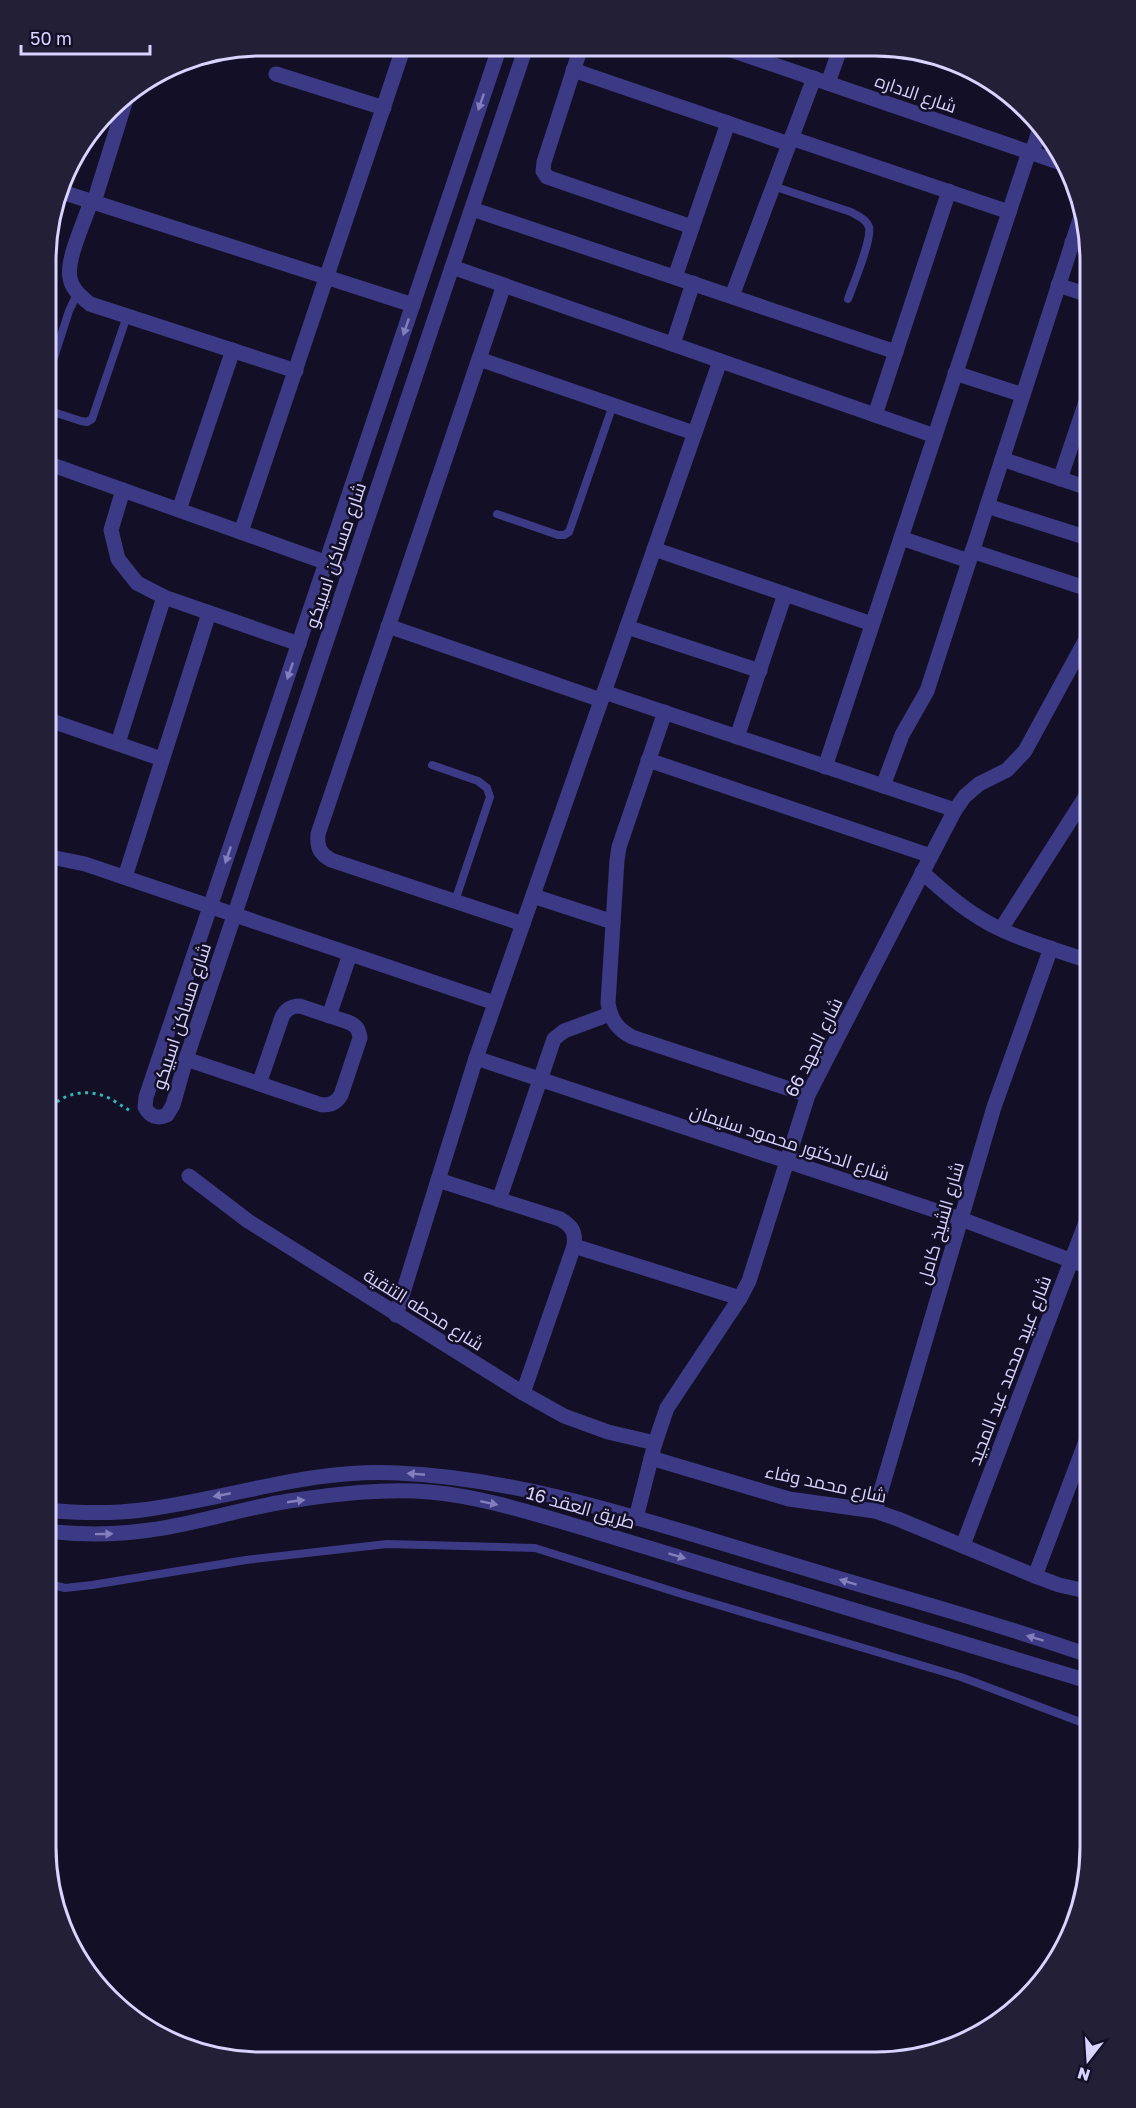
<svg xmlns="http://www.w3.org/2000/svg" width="1136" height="2108" font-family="'Golos Text',Cairo,sans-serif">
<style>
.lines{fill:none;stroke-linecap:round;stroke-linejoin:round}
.path{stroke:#2fb8b0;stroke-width:3;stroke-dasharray:3 4.5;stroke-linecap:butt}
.service{stroke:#3d3a85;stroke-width:8}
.minor{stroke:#3d3a85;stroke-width:15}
.tertiary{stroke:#3d3a85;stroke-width:15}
.oneway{fill:#837fbc}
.labels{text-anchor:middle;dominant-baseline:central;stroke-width:5;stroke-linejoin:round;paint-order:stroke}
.street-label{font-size:18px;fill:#d9d4ff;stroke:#130f26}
.rim{fill:none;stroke:#d9d4ff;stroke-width:3}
</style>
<rect width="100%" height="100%" fill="#130f26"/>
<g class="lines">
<path class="path" d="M46,1112c14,-17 36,-24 58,-16 9,3 17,10 25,14"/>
<g class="service">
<path d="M773,186l78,26c7,4 15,7 18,15 3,13 -16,58 -21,72"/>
<path d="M47,379l22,-68 8,-17"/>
<path d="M47,410l34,11 6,1 5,-3 35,-103"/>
<path d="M497,514l61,21h6l5,-3 44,-127"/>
<path d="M432,765l46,16 9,7 3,9 -35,104"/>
<path d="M45,1583l20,5 27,-3 154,-25 141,-16 148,4 150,47 276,82 130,49"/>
</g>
<g class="minor">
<path d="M500,46l-354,1051 -1,10c5,10 13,12 22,8l6,-10 13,-46 340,-1012"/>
<path d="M581,47l-37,115 -1,9 4,6 145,50"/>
<path d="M725,48l336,115"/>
<path d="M573,70l216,74"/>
<path d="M276,74l108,34"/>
<path d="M828,83l12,-34"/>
<path d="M791,138l218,74"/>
<path d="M1032,153l7,-22"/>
<path d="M59,191l354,114"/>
<path d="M91,201c-6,20 -25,58 -21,77 2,12 12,19 20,26l206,67"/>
<path d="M94,202l34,-109"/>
<path d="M472,209l424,143"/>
<path d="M1072,242l17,5"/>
<path d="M452,267l483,169"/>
<path d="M675,277l53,-154"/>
<path d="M504,285l-186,549c-1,13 1,19 13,26l192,64"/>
<path d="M1058,285l33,11"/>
<path d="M732,296l82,-218"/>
<path d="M673,344l20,-61"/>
<path d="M479,359l215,74"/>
<path d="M955,373l68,22"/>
<path d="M875,415l74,-224"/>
<path d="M1002,459l89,30"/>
<path d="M47,463l303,108"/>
<path d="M1060,479l31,-92"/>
<path d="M123,490l-12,40 7,29 19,24 27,14 135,47"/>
<path d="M987,506l104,33"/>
<path d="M179,510l54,-160"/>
<path d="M241,532l163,-486"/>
<path d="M901,538l68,23"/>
<path d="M654,549l218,75"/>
<path d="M972,551l119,39"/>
<path d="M388,626l213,74"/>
<path d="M627,627l133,44"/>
<path d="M604,692l351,118"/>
<path d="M665,712l-46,135 -2,13 -9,143c3,17 9,26 24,34l176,58"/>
<path d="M46,719l116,40"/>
<path d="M737,737l48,-143"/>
<path d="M118,743l46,-146"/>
<path d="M648,760l283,96"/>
<path d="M825,767l204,-615"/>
<path d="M883,786l19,-51 25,-44 156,-481"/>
<path d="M46,856l39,8 410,139"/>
<path d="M922,872c24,22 48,43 78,57 29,14 61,22 91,33"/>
<path d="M125,877l84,-264"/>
<path d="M533,896l80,26"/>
<path d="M1001,929l90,-141"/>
<path d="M329,1016l21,-62"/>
<path d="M476,1058l485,161 130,49"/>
<path d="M186,1059l136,46c9,0 14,-2 19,-10l19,-57c-1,-9 -4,-13 -12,-16l-48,-16c-9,0 -14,3 -18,11l-23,67"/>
<path d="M189,1176l59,45 275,172 41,23 44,16 47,11"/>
<path d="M438,1180l122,39c12,7 16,13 14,27l-51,147"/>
<path d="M499,1200l55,-161 10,-8 46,-17"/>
<path d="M574,1246l166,52"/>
<path d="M396,1315l80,-257 244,-697"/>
<path d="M651,1458l138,41 86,12 23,8 137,57 24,9 32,7"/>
<path d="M875,1511l119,-404 57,-159"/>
<path d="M636,1518l19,-75 12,-35 73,-110 9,-17 59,-186 123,-239 24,-46 10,-14 14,-12 28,-14 18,-19 66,-121"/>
<path d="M963,1545l128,-336"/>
<path d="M1035,1576l56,-148"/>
</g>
<g class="tertiary">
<path d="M45,1510c32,3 65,4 97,0 86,-11 169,-42 256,-37 131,6 258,51 383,88 103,32 208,59 310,95"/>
<path d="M45,1531c35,4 71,4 105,-1 47,-6 92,-22 139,-29 46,-7 95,-13 141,-9 55,5 108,23 160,38l501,152"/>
</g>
</g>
<defs><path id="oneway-solid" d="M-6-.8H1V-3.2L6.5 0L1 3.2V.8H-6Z" transform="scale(1.5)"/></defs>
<g class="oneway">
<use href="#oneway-solid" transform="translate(481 102) rotate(109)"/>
<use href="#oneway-solid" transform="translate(406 327) rotate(109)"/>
<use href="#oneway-solid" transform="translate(290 671) rotate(109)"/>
<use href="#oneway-solid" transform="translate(228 855) rotate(109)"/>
<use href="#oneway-solid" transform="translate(416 1474) rotate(-175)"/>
<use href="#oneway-solid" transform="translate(222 1495) rotate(169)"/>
<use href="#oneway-solid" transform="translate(296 1501) rotate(-8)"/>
<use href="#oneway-solid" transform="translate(489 1503) rotate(12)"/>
<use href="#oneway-solid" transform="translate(104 1534) rotate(-1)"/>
<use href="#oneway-solid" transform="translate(677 1556) rotate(17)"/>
<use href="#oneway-solid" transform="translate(848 1582) rotate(-163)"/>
<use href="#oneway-solid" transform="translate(1035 1638) rotate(-163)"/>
</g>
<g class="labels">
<g class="street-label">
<text transform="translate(916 93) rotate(19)">شارع الاداره</text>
<text transform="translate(335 555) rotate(-71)">شارع مساكن اسبيكو</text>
<text transform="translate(181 1016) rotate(-72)">شارع مساكن اسبيكو</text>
<text transform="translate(813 1047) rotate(-64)">شارع الجهد 66</text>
<text transform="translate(790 1142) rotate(18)">شارع الدكتور محمود سليمان</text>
<text transform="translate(940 1223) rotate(-74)">شارع الشيخ كامل</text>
<text transform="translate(424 1309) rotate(32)">شارع محطه التنقية</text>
<text transform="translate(1009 1370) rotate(-69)">شارع عبيد محمد عبد المجيد</text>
<text transform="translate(826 1483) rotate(12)">شارع محمد وفاء</text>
<text transform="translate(581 1507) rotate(16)">طريق العقد 16</text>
</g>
</g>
<path d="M0 0H1136V2108H0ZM261 56H875A205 205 0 0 1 1080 261V1847A205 205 0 0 1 875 2052H261A205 205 0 0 1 56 1847V261A205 205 0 0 1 261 56Z" fill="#231f37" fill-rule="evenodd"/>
<path class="rim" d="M261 56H875A205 205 0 0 1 1080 261V1847A205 205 0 0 1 875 2052H261A205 205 0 0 1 56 1847V261A205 205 0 0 1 261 56Z"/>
<g transform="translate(1088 2060) rotate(197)" stroke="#130f26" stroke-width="4.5" paint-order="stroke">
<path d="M0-4.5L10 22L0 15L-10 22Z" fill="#d9d4ff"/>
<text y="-9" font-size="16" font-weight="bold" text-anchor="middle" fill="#d9d4ff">N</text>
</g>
<path d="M21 45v9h129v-9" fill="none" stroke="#d9d4ff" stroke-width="3"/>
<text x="30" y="45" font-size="18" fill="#d9d4ff" stroke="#130f26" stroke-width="4.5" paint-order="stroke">50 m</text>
</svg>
